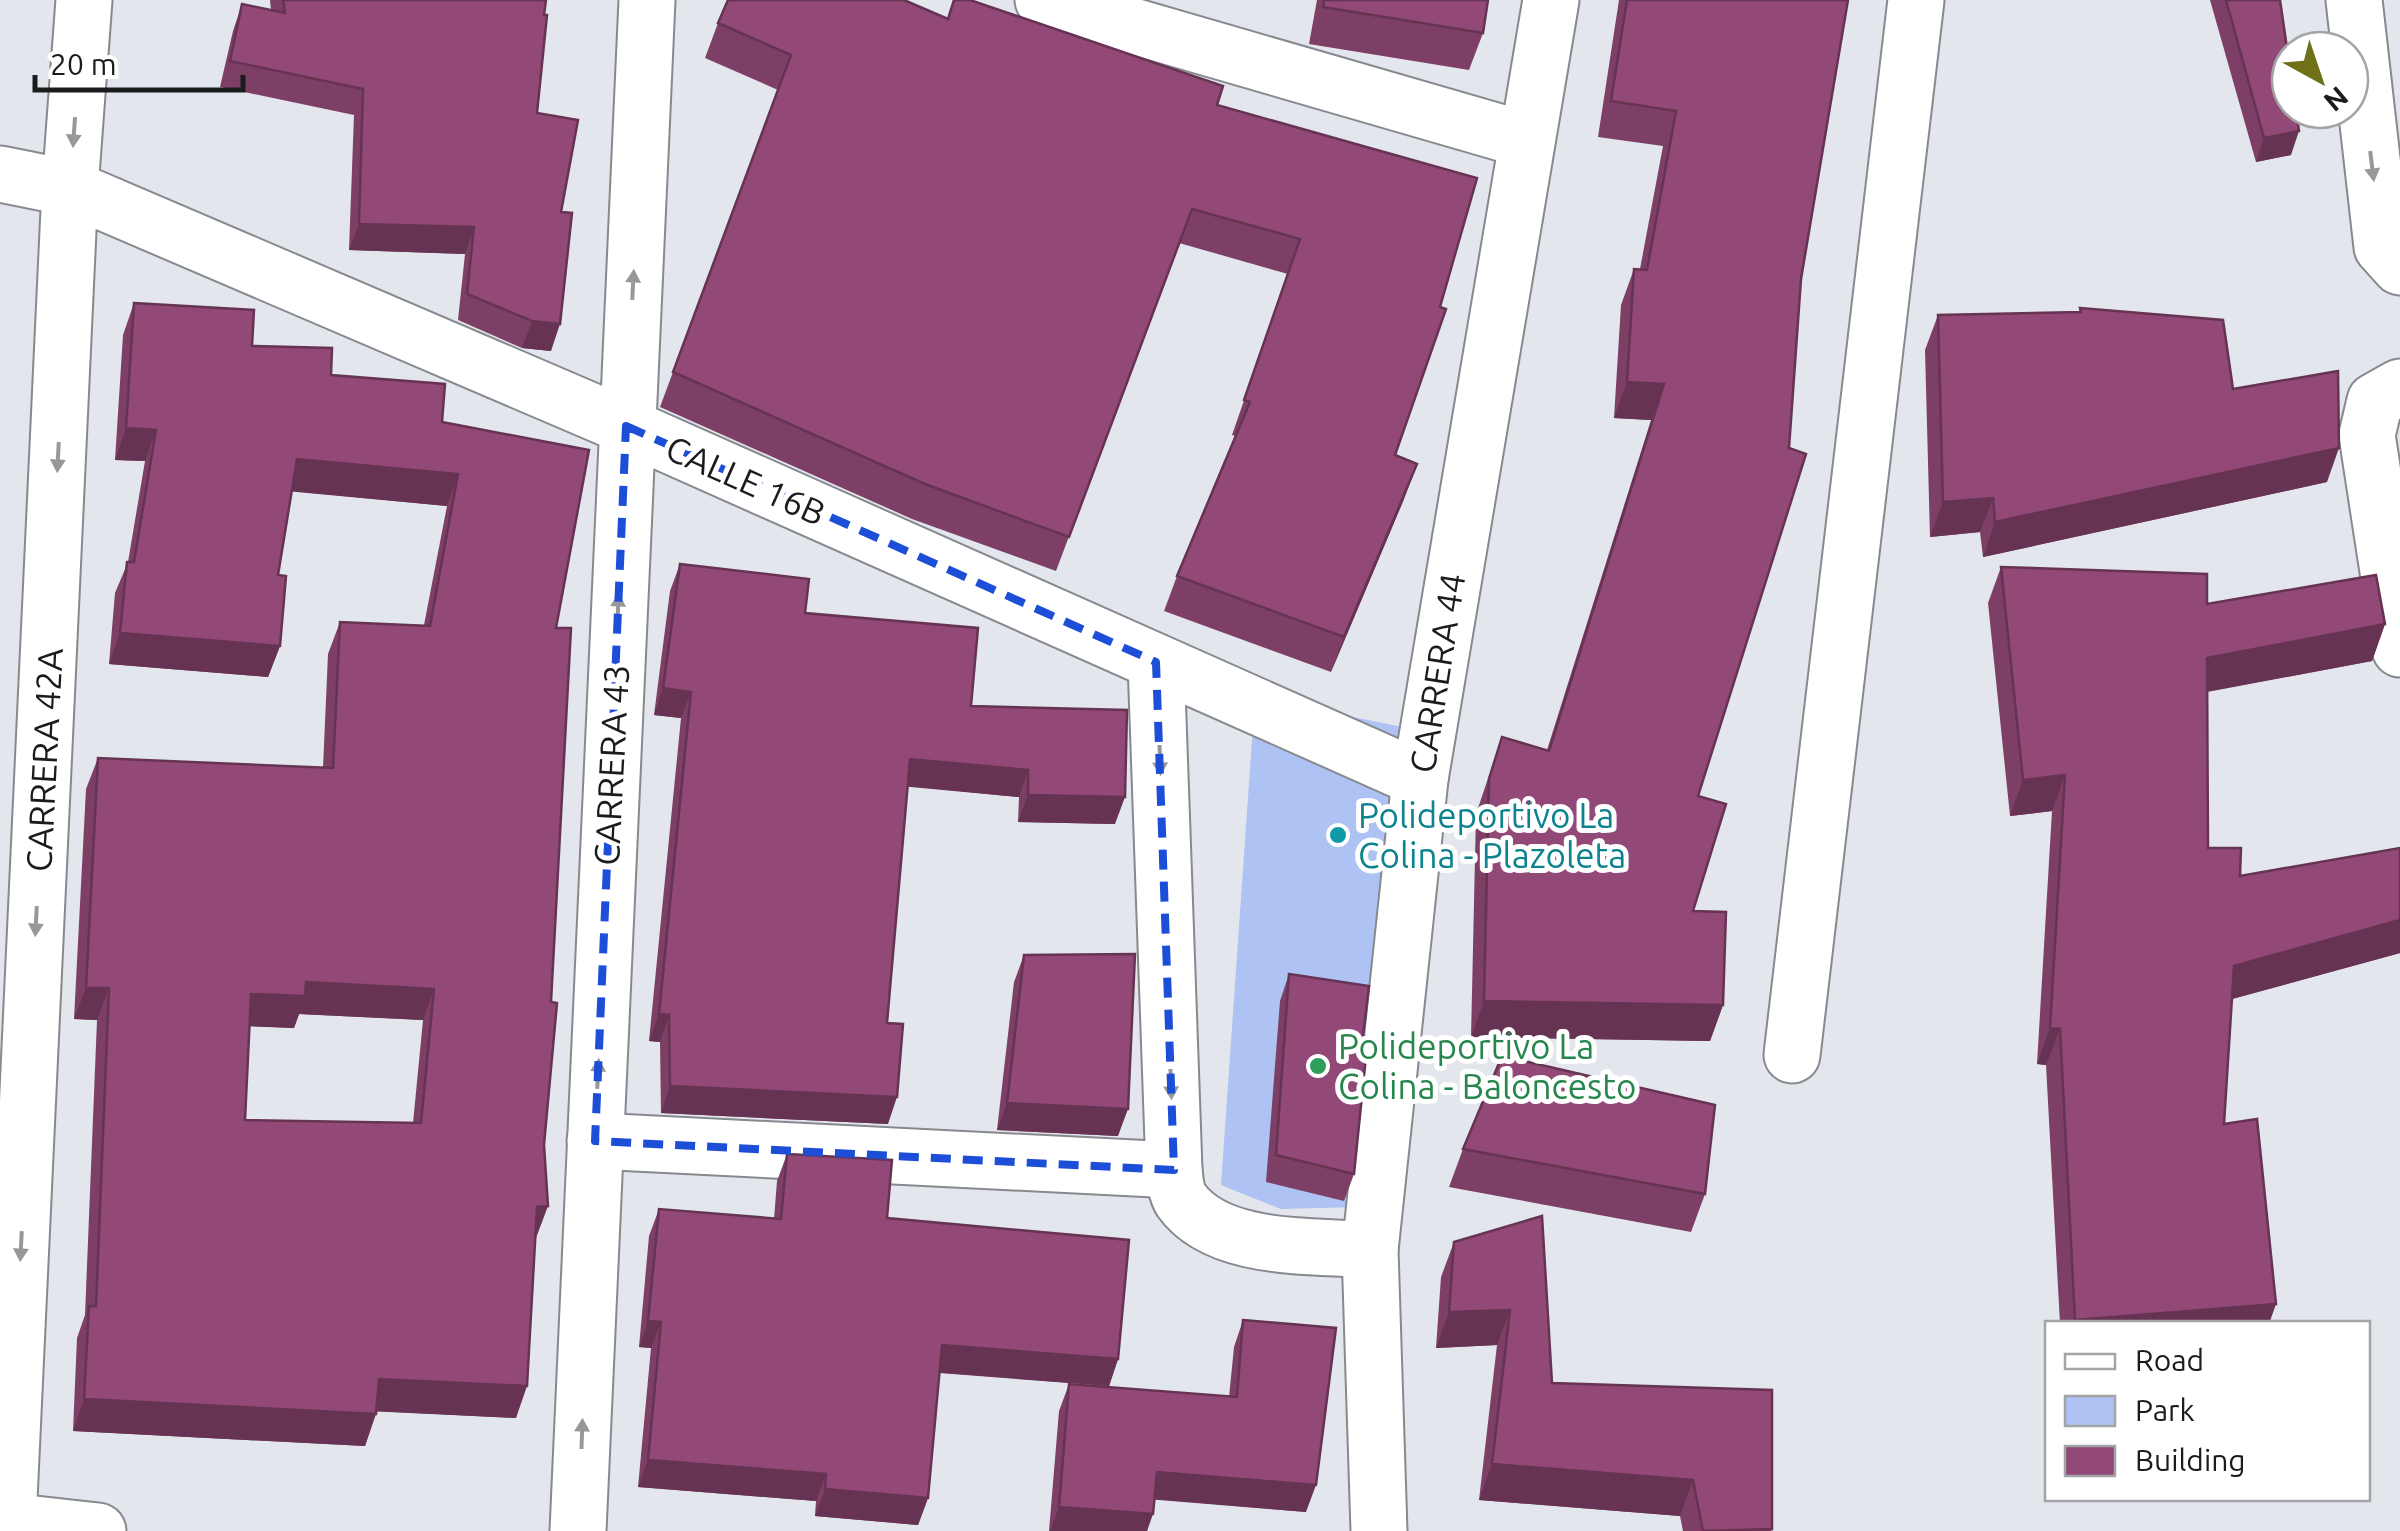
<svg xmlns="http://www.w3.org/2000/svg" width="2400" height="1531" font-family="Ubuntu,sans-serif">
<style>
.green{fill:#aec3f3}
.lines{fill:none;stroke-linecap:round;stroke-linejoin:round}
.street-casing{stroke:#86898e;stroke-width:59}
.street{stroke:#fff;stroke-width:55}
.wall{fill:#7e3f66;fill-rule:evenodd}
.shaded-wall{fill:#663353}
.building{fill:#924977;stroke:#663353;stroke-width:2.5;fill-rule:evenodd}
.oneway{fill:#989899}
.marked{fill:none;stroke:#1d4ed8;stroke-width:8;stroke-dasharray:20 12;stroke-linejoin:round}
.culture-dot{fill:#0f9aa8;stroke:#fff;stroke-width:4}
.leisure-dot{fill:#2e9e5b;stroke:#fff;stroke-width:4}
.labels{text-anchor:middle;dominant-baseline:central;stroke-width:10;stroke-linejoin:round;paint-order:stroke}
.street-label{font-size:35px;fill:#1a1b1d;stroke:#fff}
.culture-label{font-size:35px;fill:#0d838f;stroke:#fff;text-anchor:start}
.leisure-label{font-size:35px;fill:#27864d;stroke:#fff;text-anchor:start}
</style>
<rect width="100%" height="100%" fill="#e3e6ec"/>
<path class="green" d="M1255,697l162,33 -59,477 -77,2 -60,-24z"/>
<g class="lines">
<defs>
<g id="street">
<path d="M1043,0l483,140"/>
<path d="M2354,0l28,247 18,20"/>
<path d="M0,174l70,14 556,238 794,353"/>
<path d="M2400,387l-25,14 -8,34 33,214"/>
<path d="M1156,662l18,508c1,10 2,22 7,30 37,52 131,45 189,50"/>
<path d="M1792,1055l124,-1055"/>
<path d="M595,1141l579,29"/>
<path d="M8,1521l90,10"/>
<path d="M4,1531l4,-10 62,-1333 14,-188"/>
<path d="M578,1531l69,-1531"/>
<path d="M1379,1531l-9,-281 50,-471 131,-779"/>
</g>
</defs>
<use href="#street" class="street-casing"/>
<use href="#street" class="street"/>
</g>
<g class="wall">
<path d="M270,0h276l-9,113 24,99 -10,139 -29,-3 -64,-28 7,-66 -116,-4 5,-135 -134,-28 13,-56 9,-27 29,6z"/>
<path d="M1317,0h171l-5,33 -14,37 -160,-26z"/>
<path d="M1619,0h229l-150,796 -5,115 30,94 -13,36 -239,-4 5,-223 26,-77 45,13 104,-330 -37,-2 7,-113 13,-36h6l23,-123 -65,-9z"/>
<path d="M2210,0h70l11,155 -35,7z"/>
<path d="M947,19l270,86 260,73 -82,277 9,44 -73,173 -167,-61 13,-35 58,-140 -3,-1 56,-161 -109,-31 -123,328 -144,-52 -252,-112 118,-317 -73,-32 13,-35z"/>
<path d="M134,303l197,72 111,47 114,206 -20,610 -20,180 -140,-7 -11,35 -292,-15 4,-93 8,-23 12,-295 -23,-1 12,-230 12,-31 225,10 5,-114 12,-32 84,3 23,-119 -155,-15 -14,84 2,71 -12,31 -159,-13 6,-71 13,-31 17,-101 -30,-1 8,-125zM299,1014l124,6 -10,103 -168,-3 4,-94 45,2z"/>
<path d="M2080,308l153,81 94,93 -344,75 -3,-25 -50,5 -5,-187 13,-35 141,-3z"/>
<path d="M680,564l125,49 166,93 144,118 -97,-2 1,-25 -111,-11 -21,237 1,101 -227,-11 -1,-71 -11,-1 32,-323 -27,-3 16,-124z"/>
<path d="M2001,567l206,37 178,20 -13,37 -165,31 1,156 32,28 160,77 -168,46 -8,125 45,200h-209l-14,-259 -9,-1 15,-253 -42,5 -22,-213z"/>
<path d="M1024,955l94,181 -121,-6 17,-148z"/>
<path d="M1289,974l65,200 -10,27 -78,-19 14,-181z"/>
<path d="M1463,1149l242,45 -14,38 -242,-45z"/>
<path d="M787,1154l331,205 -9,27 -170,-13 -11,125 -10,27 -103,-9 1,-15 -178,-14 13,-139 -12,-1 10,-111 10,-27 115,10 3,-38z"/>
<path d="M1542,1216l10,167 220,146 -1,2h-88l-3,-15 -201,-16 18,-155 -61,3 5,-71 13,-35z"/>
<path d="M1243,1320l63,192 -152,-13 -7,32h-98l10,-120 10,-27 160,13 5,-50z"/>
</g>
<g class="shaded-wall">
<path d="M2299,131l-8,24 -35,7 8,-24z"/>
<path d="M359,224l115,3 -9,27 -116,-4z"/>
<path d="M532,321l28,3 -9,27 -29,-3z"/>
<path d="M1627,382l37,2 -13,36 -37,-2z"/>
<path d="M126,428l30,2 -11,31 -30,-1z"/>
<path d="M2339,448l-12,34 -344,75 12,-35z"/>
<path d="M297,459l161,15 -11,32 -161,-15z"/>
<path d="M1417,464l-13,35 -73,173 13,-35z"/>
<path d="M1993,498l-13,34 -50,5 13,-35z"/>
<path d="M2385,624l-13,37 -178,33 13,-36z"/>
<path d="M120,633l160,13 -12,31 -159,-13z"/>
<path d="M663,688l28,4 -10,26 -27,-3z"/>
<path d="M910,759l118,11 -9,27 -119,-11z"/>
<path d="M2065,775l-13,36 -42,5 13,-36z"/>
<path d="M1028,795l97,2 -10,27 -97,-2z"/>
<path d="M2400,920v33l-179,49 13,-36z"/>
<path d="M306,982l128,7 -11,31 -124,-6 -5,14 -55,-2 12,-32z"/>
<path d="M86,988h23l-12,32 -23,-1z"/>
<path d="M1484,1001l239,4 -13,36 -239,-4z"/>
<path d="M659,1014l10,1 -9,27 -11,-1z"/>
<path d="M2050,1028l10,1 -14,36 -9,-1z"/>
<path d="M670,1086l227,11 -9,27 -227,-11z"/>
<path d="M1007,1103l121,6 -10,27 -121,-6z"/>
<path d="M548,1206l-12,32 1,-31z"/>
<path d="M2276,1304l-7,20h-195l1,-4z"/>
<path d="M1510,1310l-13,35 -61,3 13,-36z"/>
<path d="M648,1321l13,1 -10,26 -12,-1z"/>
<path d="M942,1345l176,14 -9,27 -177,-14z"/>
<path d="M379,1379l148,7 -11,32 -149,-7z"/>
<path d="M84,1399l292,15 -11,32 -292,-15z"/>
<path d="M648,1460l178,14 -10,27 -178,-14z"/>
<path d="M1492,1464l201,16 -13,36 -201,-16z"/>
<path d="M1157,1472l159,13 -10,27 -159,-13z"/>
<path d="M825,1489l103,9 -10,27 -103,-9z"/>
<path d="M1059,1507l94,7 -6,17h-97z"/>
</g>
<g class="building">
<path d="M283,0h263l-2,15h3l-10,98 41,7 -17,92 11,1 -12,111 -28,-3 -65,-27 7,-67 -115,-3 4,-135 -133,-28 12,-57 43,9z"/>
<path d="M728,0h176l44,19 6,-19h16l253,86 -6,19 260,73 -37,129 6,2 -51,146 22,9 -73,173 -167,-61 73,-174 -6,-2 56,-161 -108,-30 -123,328 -144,-53 -252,-112 118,-317 -73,-32z"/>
<path d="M1324,0h164l-5,33 -160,-26z"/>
<path d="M1627,0h221l-47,279 -12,169 17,6 -108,342 28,8 -33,107 33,1 -3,93 -239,-4 5,-222 13,-42 47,14 115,-367 -37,-2 7,-113 13,1 29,-159 -65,-10z"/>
<path d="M2226,0h54l10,69v41h6l3,21 -35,7z"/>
<path d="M134,303l120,7 -2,36 80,2 -1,27 114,9 -3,38 147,28 -33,178h15l-20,374 6,1 -13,142 4,61 -11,1 -10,179 -148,-7 -3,35 -292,-15 5,-93h7l13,-318h-23l12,-230 235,10 7,-146 90,4 28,-152 -161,-15 -19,116 8,1 -6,70 -160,-13 7,-71h7l22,-132 -30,-2zM306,982l128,7 -13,134 -176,-3 6,-126 54,2z"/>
<path d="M2080,308l143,12 10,69 105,-18 1,77 -344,74 -2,-24 -50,4 -5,-187 143,-3z"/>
<path d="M680,564l129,15 -4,34 173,15 -7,78 156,4 -2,87 -97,-2v-25l-118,-11 -23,264 16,1 -6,73 -227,-11 -1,-71 -10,-1 32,-322 -28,-4z"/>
<path d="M2001,567l206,7v30l169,-29 9,49 -178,34 1,190h33l-1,28 160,-28v72l-166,46 -10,158 33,-5 19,185 -201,16 -15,-291 -10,-1 15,-253 -42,5z"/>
<path d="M1135,954l-7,155 -121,-6 17,-148z"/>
<path d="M1289,974l80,12 -6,50 5,1 -14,137 -78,-19z"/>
<path d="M1502,1056l213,49 -10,89 -242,-45z"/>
<path d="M787,1154l105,6 -5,58 242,22 -11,119 -176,-14 -14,153 -103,-9 1,-15 -178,-14 13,-138 -13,-1 11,-112 122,10z"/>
<path d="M1542,1216l10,167 220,7v139l-69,2 -10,-51 -201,-16 18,-154 -61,2 5,-70z"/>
<path d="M1243,1320l93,8 -20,157 -159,-13 -4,42 -94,-7 10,-123 168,13z"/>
</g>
<defs><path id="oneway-solid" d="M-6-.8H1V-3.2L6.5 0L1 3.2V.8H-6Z" transform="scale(2.5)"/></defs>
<g class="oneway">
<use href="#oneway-solid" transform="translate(74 132) rotate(94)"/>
<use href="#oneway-solid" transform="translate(2372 166) rotate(83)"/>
<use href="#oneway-solid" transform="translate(633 285) rotate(-87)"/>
<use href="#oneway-solid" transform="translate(58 457) rotate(93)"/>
<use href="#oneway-solid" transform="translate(618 609) rotate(-87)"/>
<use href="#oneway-solid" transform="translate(1160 760) rotate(88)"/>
<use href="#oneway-solid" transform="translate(36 921) rotate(93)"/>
<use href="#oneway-solid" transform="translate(598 1074) rotate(-87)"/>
<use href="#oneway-solid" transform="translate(1171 1084) rotate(88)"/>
<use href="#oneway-solid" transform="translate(21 1246) rotate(93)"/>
<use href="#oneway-solid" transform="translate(582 1434) rotate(-88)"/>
</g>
<path class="marked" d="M626,426l530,236 18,508 -579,-29z"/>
<circle class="culture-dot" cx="1338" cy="835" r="10"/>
<circle class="leisure-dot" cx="1318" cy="1066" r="10"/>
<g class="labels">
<g class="street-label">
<text transform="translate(746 480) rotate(24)">CALLE 16B</text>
<text transform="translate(1437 673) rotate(-81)">CARRERA 44</text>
<text transform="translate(44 760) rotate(-87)">CARRERA 42A</text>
<text transform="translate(611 765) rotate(-87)">CARRERA 43</text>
</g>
<g class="culture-label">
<text x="1358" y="815">Polideportivo La<tspan x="1358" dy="40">Colina - Plazoleta</tspan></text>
</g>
<g class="leisure-label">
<text x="1338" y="1046">Polideportivo La<tspan x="1338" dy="40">Colina - Baloncesto</tspan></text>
</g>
</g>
<rect x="2045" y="1321" width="325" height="180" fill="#ffffff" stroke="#a3a4a5" stroke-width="2.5"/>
<rect x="2065" y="1354" width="50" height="15" fill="#ffffff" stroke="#a3a4a5" stroke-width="2.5"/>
<text x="2135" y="1371" font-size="30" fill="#1a1b1d">Road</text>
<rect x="2065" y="1396" width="50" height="30" fill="#aec3f3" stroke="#a3a4a5" stroke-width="2.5"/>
<text x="2135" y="1421" font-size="30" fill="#1a1b1d">Park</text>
<rect x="2065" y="1446" width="50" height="30" fill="#924977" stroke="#a3a4a5" stroke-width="2.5"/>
<text x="2135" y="1471" font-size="30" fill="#1a1b1d">Building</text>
<g transform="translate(2320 80) rotate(140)"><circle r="48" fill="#ffffff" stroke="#a3a4a5" stroke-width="2.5"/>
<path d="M0-8L18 38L0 25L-18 38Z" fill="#6e7117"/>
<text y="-15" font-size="28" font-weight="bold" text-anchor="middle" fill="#1a1b1d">N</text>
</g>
<path d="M35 75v15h208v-15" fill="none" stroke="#1a1b1d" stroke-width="5"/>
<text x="50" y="75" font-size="30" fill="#1a1b1d" stroke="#ffffff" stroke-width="8" paint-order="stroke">20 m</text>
</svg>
